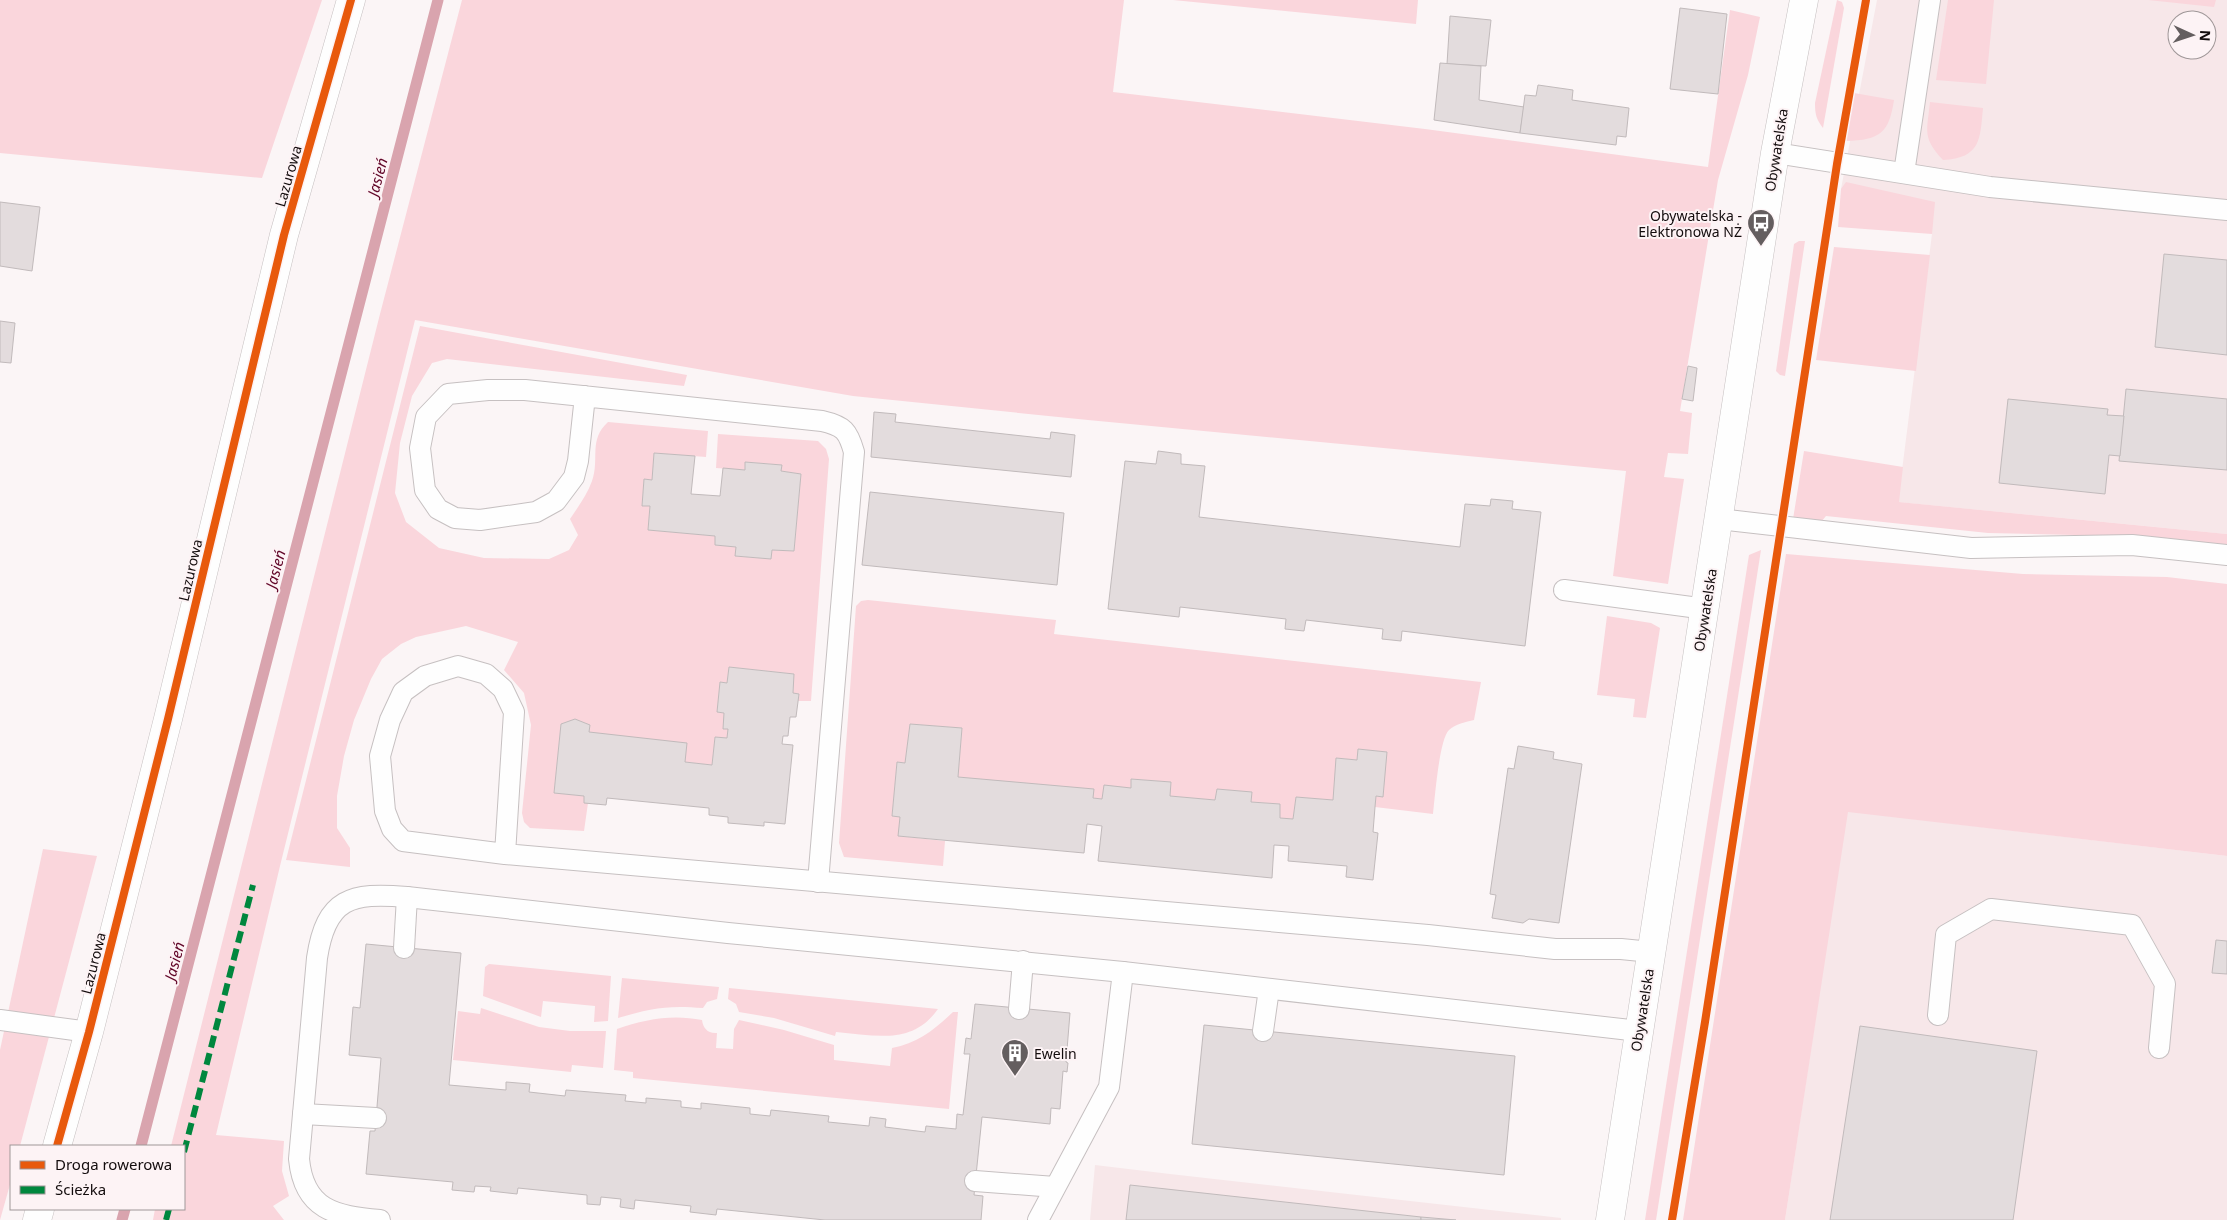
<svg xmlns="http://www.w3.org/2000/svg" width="2227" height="1220" font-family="'Noto Sans',sans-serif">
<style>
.built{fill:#f7e7e9;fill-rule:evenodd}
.green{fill:#fad6dc}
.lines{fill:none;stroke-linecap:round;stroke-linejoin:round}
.stream{stroke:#d9a4ae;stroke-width:11}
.building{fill:#e3dcdd;stroke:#c1babb}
.lane-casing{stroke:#c6c0c1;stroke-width:22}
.street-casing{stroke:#c6c0c1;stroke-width:29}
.secondary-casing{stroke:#c6c0c1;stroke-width:29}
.lane{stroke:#fefefe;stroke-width:20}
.street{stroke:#fefefe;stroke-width:28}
.secondary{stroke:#fefefe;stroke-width:28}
.quiet{stroke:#00873e;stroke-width:6;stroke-dasharray:12 6;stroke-linecap:butt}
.cycleway-casing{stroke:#fdf3f5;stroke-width:11}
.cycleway{stroke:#e8590c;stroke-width:8}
.labels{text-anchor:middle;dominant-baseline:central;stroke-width:4;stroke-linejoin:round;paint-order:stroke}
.street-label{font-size:14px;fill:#130c0d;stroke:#fdf3f5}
.poi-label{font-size:14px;fill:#130c0d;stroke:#fdf3f5;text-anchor:end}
.water-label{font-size:15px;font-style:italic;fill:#610628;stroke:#fdf3f5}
</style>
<rect width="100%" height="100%" fill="#fbf5f6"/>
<g class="built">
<path d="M1877,0h350v534l-329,-32 34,-268 -91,-45zM2177,20h30v30h-30z"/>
<path d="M1847,811l380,45v364h-442z"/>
<path d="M1095,1165l75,9 391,44v2h-471z"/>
</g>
<g class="green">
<path d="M0,0h322l-60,178 -262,-25z"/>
<path d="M462,0h662l-11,92 312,37 283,38 22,-157 30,7 -12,58 -30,105 -38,231 12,2 -4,41 -20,-1 -4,24 20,2 -16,105 -55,-8 13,-105 -538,-51 -235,-24 -438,-76 -135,546 -64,269 68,6 -2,30 7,25 -16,10 11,14h-131l2,-11h29v-63h-13l209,-832z"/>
<path d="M1173,0h245l-2,24z"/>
<path d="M1837,0l5,2 2,6 -21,120c-7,-9 -8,-14 -8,-25z"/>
<path d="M1948,0h46l-8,84 -50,-4z"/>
<path d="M2148,0h68l-2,7z"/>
<path d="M1854,93l40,7c-5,33 -14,40 -48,41z"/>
<path d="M1930,102l53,6c-3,31 -2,50 -40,52 -21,-23 -16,-28 -13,-58z"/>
<path d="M1846,182l89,20 -3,32 -94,-7 3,-38z"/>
<path d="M1799,241h6l-20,135 -5,-1 -4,-4 18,-127z"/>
<path d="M1834,247l96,8 -14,116 -100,-11z"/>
<path d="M420,326l267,49 -3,11 -237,-27 -15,4 -20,33 -12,47 -5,50 11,29 33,26 45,10 65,1 20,-9 9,-15 -8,-16c8,-12 17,-24 22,-38 8,-22 -4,-41 16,-59l100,9 -2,26 -52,-4 -2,27 -8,-1 -2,26 8,1 -2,24 67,6v9l21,2v9l35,3 1,-9 22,1 7,-77 -20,-3v-6l-35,-3 -1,8 -29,-2 2,-34 100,7 8,8 3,10 -18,242h-13l1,-7 -6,-1 1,-19 -65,-7 -2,16 -7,-1 -3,30 7,1 -1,15 5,1 -1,9 -12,-1 -3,28 -27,-3 -96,-30 1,-7 -15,-6 -14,5 -7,69 30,3v7h4l-4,28 -54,-3 -6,-6 -2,-9 9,-88 -7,-32 -20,-23 14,-28 -52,-16 -50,11 -15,7 -19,15 -11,20 -17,41 -10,36 -7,40v32l13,20v19l-64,-7z"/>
<path d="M1804,451l99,16 -4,35 328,32v11l-108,-9 -131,-3 -162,-17 -5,6 -28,-3z"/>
<path d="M1761,550l-105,670h-11l104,-665z"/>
<path d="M1786,554l237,20 144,3 60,7v272l-379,-44 -63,408h-102z"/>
<path d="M868,600l188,20 -2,14 427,48 -7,38c-8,2 -19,4 -25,10 -10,10 -14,68 -16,84l-58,-7 1,-11 6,1 4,-45 -28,-3 -1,11 -20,-2 -4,42 -37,-3 -3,22 -13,-1v-14l-29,-2 1,-10 -35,-3 -2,11 -45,-4 1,-14 -39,-3 -1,9 -27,-2 -2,13 -144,-22 4,-49 -52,-4 -5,39 -8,-1 -5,54 8,1 -1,19 46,5 -2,25 -99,-9 -5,-14 17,-237 5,-5z"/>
<path d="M1607,616l44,7 9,5 -14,90 -13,-1 2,-18 -38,-4z"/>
<path d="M43,849l54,7 -77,290h-9v35l-11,39v-170z"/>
<path d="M489,964l122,12 -3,45 -14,1 1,-16 -52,-5 -2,16 -58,-21 2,-29z"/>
<path d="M622,978l97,9 -2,12 -10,3 -4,6c-35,-3 -52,0 -85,10z"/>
<path d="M729,988l209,21c-26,37 -63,26 -102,23l-1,4 -61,-18 -35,-6 -3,-8 -8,-5z"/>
<path d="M481,1008l58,19 31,4h36l-3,37 -31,-3 -1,7 -118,-12 5,-49 22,3z"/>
<path d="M953,1012h5l-9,97 -316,-31v-6l-19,-2 3,-41c28,-10 56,-15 85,-9 1,8 6,14 15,13l-1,15 17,1 1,-20 5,-9 45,10 50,15v15l56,6 2,-18c26,-5 42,-18 61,-36z"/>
</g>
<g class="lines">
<g class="stream">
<path d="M141,1146l297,-1146"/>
<path d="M122,1220l3,-11"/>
</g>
</g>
<g class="building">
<path d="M1680,8l47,6 -9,80 -48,-5z"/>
<path d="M1450,16l41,4 -5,46 -39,-2z"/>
<path d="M1440,63l41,3 -2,34 45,7 -4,26 -86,-13z"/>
<path d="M1538,85l35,5 -1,10 57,8 -3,29 -9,-1 -1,9 -96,-12 5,-38 11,1z"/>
<path d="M0,202l40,5 -8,64 -32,-5z"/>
<path d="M2164,254l63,6v95l-72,-8z"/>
<path d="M0,321l15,2 -4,40 -11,-1z"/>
<path d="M1688,366l9,2 -4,33 -11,-2z"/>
<path d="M2126,389l101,10v71l-108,-9z"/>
<path d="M2008,399l100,10 -1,6 17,1 -4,40 -11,-1 -4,39 -106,-11z"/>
<path d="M874,412l22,2 -1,8 155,17 1,-7 24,3 -4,42 -200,-20z"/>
<path d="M1158,451l23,3v10l24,2 -6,51 261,30 5,-43 25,2 1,-7 22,2 -1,8 29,3 -16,134 -123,-15 -1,10 -19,-2 1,-10 -77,-9 -2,11 -19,-2 1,-10 -106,-12 -1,10 -71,-8 17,-148 31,3z"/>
<path d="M654,453l41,3 -4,38 29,2 3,-28 22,2v-8l37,3 -1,6 20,3 -7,77 -22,-1 -1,9 -36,-3 1,-9 -21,-2v-9l-67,-6 2,-24h-8l2,-27 8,1z"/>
<path d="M870,492l194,21 -7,72 -195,-20z"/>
<path d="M729,667l65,7 -1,19 6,1 -3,23h-6l-2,19h-5l-1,8 11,1 -8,79 -21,-2v4l-36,-3v-6l-19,-2v-7l-102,-10 -1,7 -22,-2v-7l-30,-3 7,-69 14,-5 15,6 -1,7 98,11 -2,19 27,3 3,-28 12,1 1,-9h-5l1,-16 -7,-1 3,-30 7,1z"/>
<path d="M910,724l52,4 -4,49 136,12 -1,9 9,1 2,-14 27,3v-9l40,3 -1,14 45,4 2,-11 35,3 -1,10 29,2v14l13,1 3,-22 37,3 3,-42 21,2 1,-11 29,3 -4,45 -7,-1 -1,11 -2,25 5,1 -5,47 -27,-3 1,-11 -59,-5 1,-15 -15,-1 -2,33 -174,-17 4,-35 -15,-2 -3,29 -186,-17 2,-19 -8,-1 5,-54 8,1z"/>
<path d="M1518,746l36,6 -1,7 29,5 -23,159 -30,-4 -6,4 -31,-5 4,-23 -6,-1 18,-126 6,1z"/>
<path d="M2216,940l11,1v33l-15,-1z"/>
<path d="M366,944l95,9 -12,132 57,5v-8l24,2 -1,8 36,4 1,-6 60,5 -1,6 21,2v-5l35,3v6l20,2v-6l49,5v6l20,2 1,-6 58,6 -1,6 41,4 1,-9 16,2 -1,8 40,5 1,-6 30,3 1,-15 6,1 7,-61h-6l2,-16 5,1 4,-35 95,9 -4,49 2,1 -1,9 -4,-1 -3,38 -9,-1 -1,16 -68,-7 -8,78 9,1 -2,24h-156l-108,-11 -1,6 -26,-3 1,-6 -56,-6 -1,9 -14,-2 1,-8 -20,-2 -1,8 -13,-1v-9l-69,-7 -1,6 -27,-3 1,-4 -16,-1 -1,6 -22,-2 1,-8 -87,-8 4,-43h5l6,-73 -32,-3 4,-48 7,1z"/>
<path d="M1204,1025l311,31 -11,119 -312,-31z"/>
<path d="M1860,1026l177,25 -24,169h-183z"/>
<path d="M1130,1185l291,32v3h-295z"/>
<path d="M1421,1217l35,3h-35z"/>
</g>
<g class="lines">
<defs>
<g id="lane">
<path d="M1775,153l215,34 237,23"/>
<path d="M1904,173l26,-173"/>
<path d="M585,396l-7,65 -4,16 -18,24 -20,11 -56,8 -25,-2 -17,-9 -13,-19 -5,-42 6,-31 22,-23 40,-4h37l297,31c22,5 26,10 32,31l-36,430"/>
<path d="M1719,519l252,29 161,-3 95,10"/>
<path d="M1564,590l142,19"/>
<path d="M505,854l9,-142 -11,-23 -17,-15 -28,-8 -33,10 -22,16 -13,28 -10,36 5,55 7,18 11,12 102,13 923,81 127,14h66l30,3"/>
<path d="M404,948l3,-51"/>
<path d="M1019,1009l4,-48"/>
<path d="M1938,1015l8,-80 45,-26 141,16 33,59 -6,64"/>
<path d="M0,1020l89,12"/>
<path d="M1263,1031l6,-42"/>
<path d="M303,1114l73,4"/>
<path d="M975,1181l80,6"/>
<path d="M380,1220c-45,-4 -76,-10 -81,-61l18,-201c9,-60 34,-66 90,-61l321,36 395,39 516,59"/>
<path d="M1038,1220l71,-133 14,-115"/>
</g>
<g id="street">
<path d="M57,1146l32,-114 79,-313 116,-484 67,-235"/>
<path d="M37,1220l3,-11"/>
</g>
<path id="secondary" d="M1610,1220l165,-1067 29,-153"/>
</defs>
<use href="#lane" class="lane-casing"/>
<use href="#street" class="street-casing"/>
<use href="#secondary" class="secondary-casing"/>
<use href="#lane" class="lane"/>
<use href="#street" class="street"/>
<use href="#secondary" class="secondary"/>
<g class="quiet">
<path d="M184,1152l69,-267"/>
<path d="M166,1220l3,-11"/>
</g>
<defs>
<g id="cycleway">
<path d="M57,1146l32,-114 79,-313 116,-484 67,-235"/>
<path d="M1672,1220l33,-198 132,-858 29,-164"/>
</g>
</defs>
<use href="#cycleway" class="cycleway-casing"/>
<use href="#cycleway" class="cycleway"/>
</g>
<defs>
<symbol id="bus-pin" viewBox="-11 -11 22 30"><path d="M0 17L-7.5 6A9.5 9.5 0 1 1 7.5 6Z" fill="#645e5f" stroke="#fdf3f5"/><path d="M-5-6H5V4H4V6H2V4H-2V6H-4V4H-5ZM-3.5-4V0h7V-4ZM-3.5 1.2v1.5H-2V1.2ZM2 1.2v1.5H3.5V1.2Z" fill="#fff"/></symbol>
<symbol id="building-pin" viewBox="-11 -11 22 30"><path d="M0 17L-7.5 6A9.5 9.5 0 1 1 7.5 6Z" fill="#645e5f" stroke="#fdf3f5"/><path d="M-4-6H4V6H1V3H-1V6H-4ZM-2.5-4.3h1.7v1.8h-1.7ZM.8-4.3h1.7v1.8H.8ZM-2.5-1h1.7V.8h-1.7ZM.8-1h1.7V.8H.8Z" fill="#fff"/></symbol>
</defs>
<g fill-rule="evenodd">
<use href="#bus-pin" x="1745" y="207" width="32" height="43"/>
<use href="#building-pin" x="999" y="1037" width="32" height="43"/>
</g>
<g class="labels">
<g class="street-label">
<text transform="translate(1776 150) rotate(-81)">Obywatelska</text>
<text transform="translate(288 176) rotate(-74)">Lazurowa</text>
<text transform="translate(190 570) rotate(-77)">Lazurowa</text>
<text transform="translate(1705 610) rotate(-81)">Obywatelska</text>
<text transform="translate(93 963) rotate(-76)">Lazurowa</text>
<text transform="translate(1642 1010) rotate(-81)">Obywatelska</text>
</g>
<g class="poi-label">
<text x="1742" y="215">Obywatelska -<tspan x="1742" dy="16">Elektronowa NŻ</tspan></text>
<text x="1034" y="1053" text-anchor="start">Ewelin</text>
</g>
<g class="water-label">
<text transform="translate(377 177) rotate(-75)">Jasień</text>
<text transform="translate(275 569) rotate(-75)">Jasień</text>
<text transform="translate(174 961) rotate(-75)">Jasień</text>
</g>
</g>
<rect x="10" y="1145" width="175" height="65" fill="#fdf3f5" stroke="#9f9798"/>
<rect x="20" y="1161" width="25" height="8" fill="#e8590c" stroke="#9f9798"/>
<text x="55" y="1170" font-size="15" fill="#130c0d">Droga rowerowa</text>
<rect x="20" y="1186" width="25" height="8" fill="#00873e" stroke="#9f9798"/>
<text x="55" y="1195" font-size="15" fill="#130c0d">Ścieżka</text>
<g transform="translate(2192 35) rotate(93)"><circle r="24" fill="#fdf3f5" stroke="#9f9798"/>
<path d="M0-4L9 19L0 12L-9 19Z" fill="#645e5f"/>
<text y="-8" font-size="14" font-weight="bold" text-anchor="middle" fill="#130c0d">N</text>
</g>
</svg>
